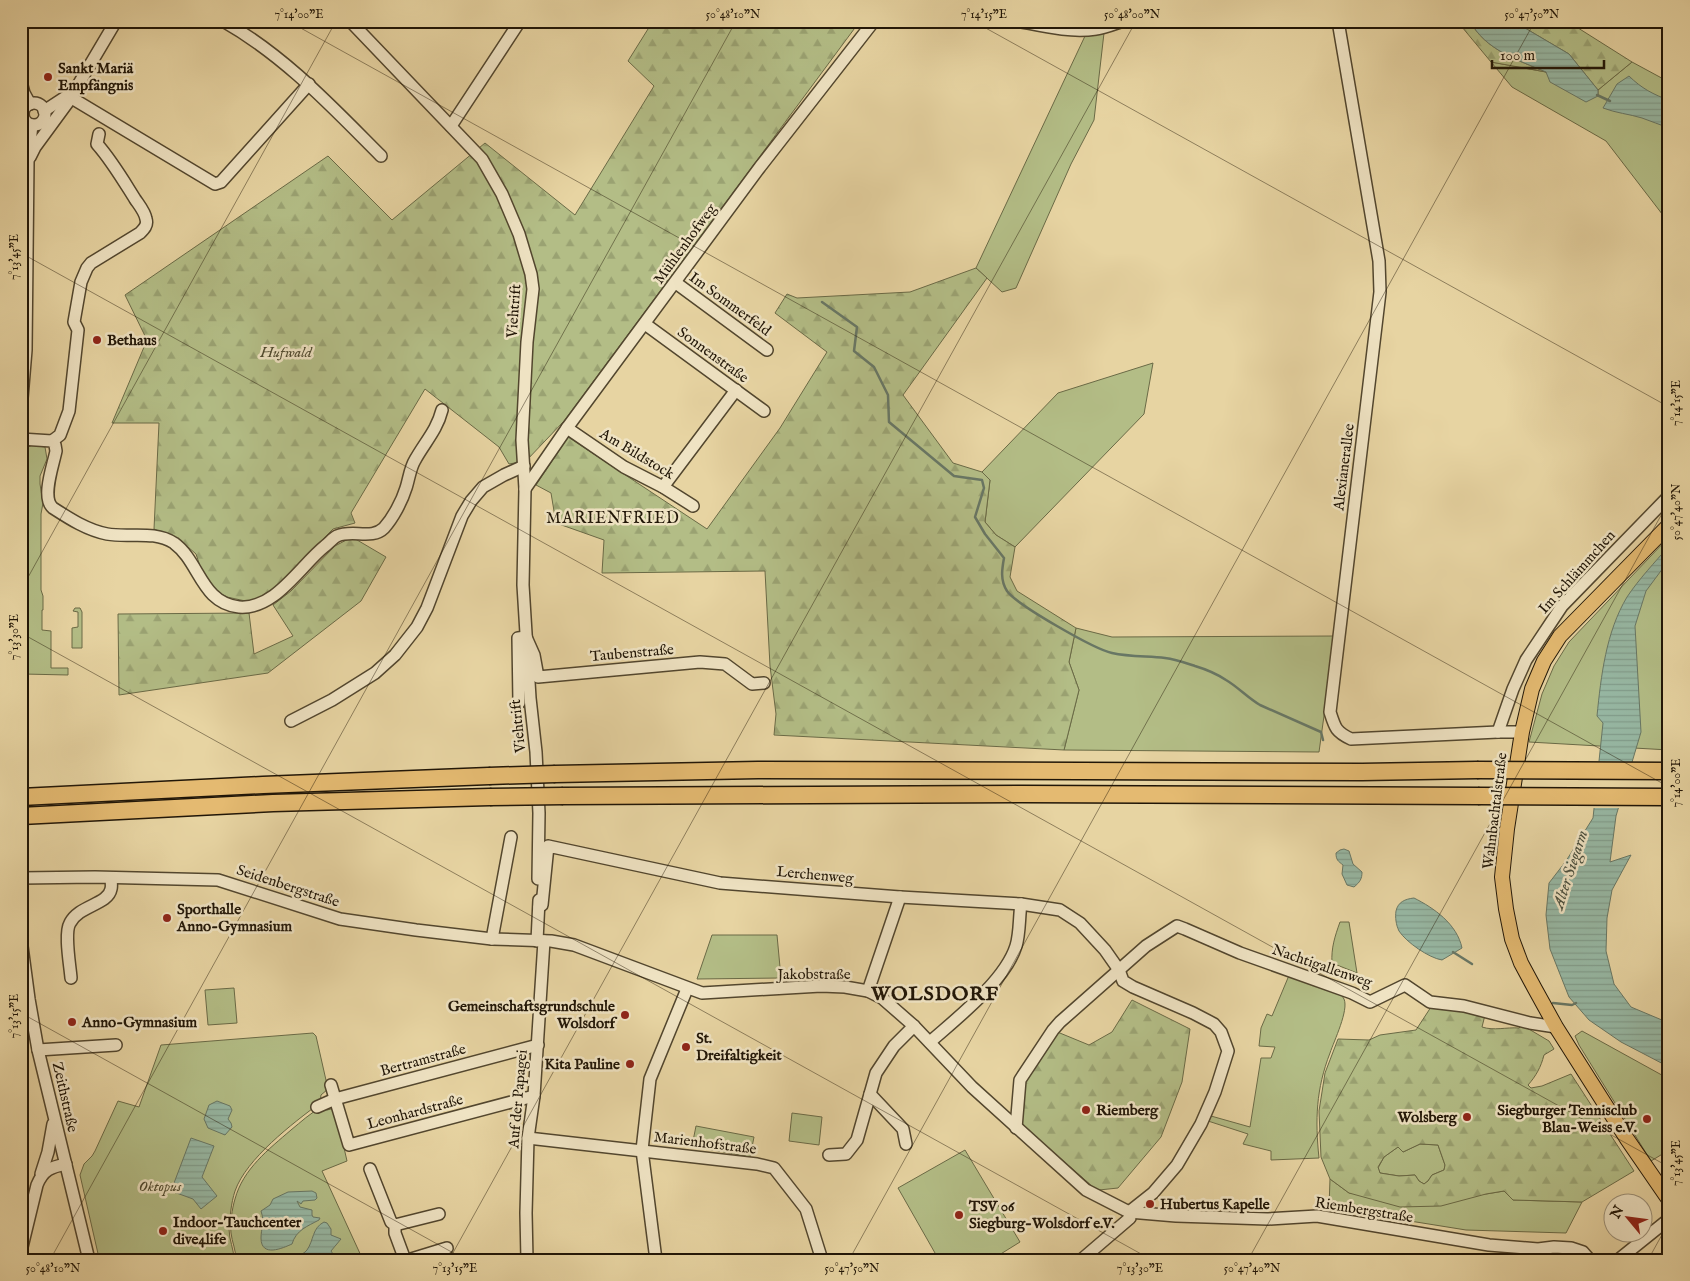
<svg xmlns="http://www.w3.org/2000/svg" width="1690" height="1281" font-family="'IM FELL English',serif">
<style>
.green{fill:#b3bd86;stroke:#6a6a46}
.forest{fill:url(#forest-firs);stroke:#6a6a46;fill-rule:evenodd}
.water{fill:url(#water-rules);stroke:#687765}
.pier{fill:#e7d4a2}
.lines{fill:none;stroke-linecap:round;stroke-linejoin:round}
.stream{stroke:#687765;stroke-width:2.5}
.minor-casing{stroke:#52462e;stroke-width:14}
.major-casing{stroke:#211607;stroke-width:16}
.highway-casing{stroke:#211607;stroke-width:19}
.minor{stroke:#efe3c3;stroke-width:11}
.major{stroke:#e4ba71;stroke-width:14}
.highway{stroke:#e4ba71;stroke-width:16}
.highway-bridge-casing{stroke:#211607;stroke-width:19;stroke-linecap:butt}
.highway-bridge{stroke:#e4ba71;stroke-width:16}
.ticks{fill:none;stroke:#211607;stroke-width:1;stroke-opacity:0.45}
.poi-dot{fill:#8f2418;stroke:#efe3c3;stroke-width:2}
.labels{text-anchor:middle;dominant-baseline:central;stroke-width:5;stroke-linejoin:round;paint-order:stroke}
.poi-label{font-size:15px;font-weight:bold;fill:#211607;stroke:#efe3c3;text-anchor:start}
.street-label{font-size:15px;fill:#211607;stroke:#efe3c3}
.park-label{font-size:15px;font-style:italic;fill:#4d482d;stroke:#efe3c3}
.neighbourhood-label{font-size:16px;letter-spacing:1px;fill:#211607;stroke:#efe3c3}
.water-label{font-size:16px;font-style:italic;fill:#4a4f3e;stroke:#efe3c3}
.district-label{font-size:20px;font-weight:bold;letter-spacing:1px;fill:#211607;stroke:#efe3c3}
.neatline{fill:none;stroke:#211607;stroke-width:2}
.ticks-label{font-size:12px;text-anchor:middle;fill:#211607}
</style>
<defs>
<pattern id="forest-firs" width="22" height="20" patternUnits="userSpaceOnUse" patternTransform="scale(1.25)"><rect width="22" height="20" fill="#b3bd86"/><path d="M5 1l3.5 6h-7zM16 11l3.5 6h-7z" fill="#9aa272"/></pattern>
<pattern id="water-rules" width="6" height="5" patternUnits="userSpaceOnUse" patternTransform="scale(1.25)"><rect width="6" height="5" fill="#97b8a4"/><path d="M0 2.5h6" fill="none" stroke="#829d8c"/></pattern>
</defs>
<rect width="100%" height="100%" fill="#e7d4a2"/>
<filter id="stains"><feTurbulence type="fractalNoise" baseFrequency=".004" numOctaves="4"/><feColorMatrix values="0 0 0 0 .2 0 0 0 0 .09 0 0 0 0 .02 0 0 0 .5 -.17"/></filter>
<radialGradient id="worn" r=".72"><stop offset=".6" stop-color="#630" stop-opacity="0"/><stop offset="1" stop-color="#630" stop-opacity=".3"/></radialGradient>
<g class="green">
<path d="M1104,33l-10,87 -23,44 -55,124 -14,4 -26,-24 109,-232z"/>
<path d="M1491,62l55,10 52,24v-6l34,-28 37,20v141l-63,-82 -94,-54z"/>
<path d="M1153,363l-9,51 -129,133 -19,-12 -11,-13 5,-42 -8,-8 76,-79z"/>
<path d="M33,445l12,2 2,12 -7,17v8l3,19 -2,11v76l2,6v14h-1v20l9,1v37h17v7l-45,-1 3,-226z"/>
<path d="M1669,537v213l-140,-8 13,-48 12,-28 15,-24z"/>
<path d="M75,608h5l2,4v36h-10v-20l6,-1v-15l-5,-1z"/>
<path d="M1076,628l36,9 223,-1 -16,116 -255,-2 15,-60 -10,-28z"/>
<path d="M1340,922h9l8,51 -25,-10c-1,-15 3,-27 8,-41z"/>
<path d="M712,935h65l4,43 -84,1z"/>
<path d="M1290,973c14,5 47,12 54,26 5,11 -10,42 -14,54 -14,36 -15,67 -11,105l-48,2v-9l-28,-7 5,-10 -40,-13 3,-5 39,11 11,-69h10l4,-11 -16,-1 2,-18 6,-14 5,2z"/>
<path d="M234,988l3,35 -29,2 -3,-35z"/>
<path d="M1582,1031l87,48v71l-18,11 -72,-116 -4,-9z"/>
<path d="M313,1033l3,3 12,53 -7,6 -1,8c-27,20 -74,56 -85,88 -4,12 -5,26 -6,38 0,11 5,20 5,31h-131l-4,-2 -19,-83 4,-11 8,-8 3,-5 23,-50 21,6 22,-62z"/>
<path d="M322,1107l5,3 8,-2 12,53 -25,10 41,89h-127c0,-10 -4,-18 -5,-27 -1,-10 1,-24 4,-34 8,-30 34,-50 56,-69 10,-8 19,-17 31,-23z"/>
<path d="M792,1113l30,4 -3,28 -30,-4z"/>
<path d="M696,1126l58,11 -4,20 -58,-11z"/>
<path d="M1420,1144l18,1 7,20 -1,5 -12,5 -4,6 -4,3 -5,-3 -4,-6 -16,1 -19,-3 -2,-5 6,-11 14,-10 5,5z"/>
<path d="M965,1150l55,92 -29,18h-52l-41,-72z"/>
<path d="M1330,1179l19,14 137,1 18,-3 9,9 69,2 -16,31 -100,-3 -137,-22z"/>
</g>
<g class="forest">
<path d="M653,21h207l-296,400 -38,40 -17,3 -10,-17 -74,-58 -74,124 4,10 -22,6 -65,65 -18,8 -23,-5 -13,-7 -11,-15 -7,-21 -16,-14 -26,-11 5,-106h-47l35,-83 -22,-45 203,-139 64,64 93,-77 90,72 79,-129 -26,-25z"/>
<path d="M1457,21h13c15,29 48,39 76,51l-55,-10z"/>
<path d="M1513,21h54l65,41 -34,28 -29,-36z"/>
<path d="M976,268l11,10 -84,117 50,68 29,9 8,8 -5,42 11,13 19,12 -5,30 7,14 59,37 -7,34 10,28 -15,60 -290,-15 2,-21 -6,-48 -5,-95 -163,2 2,-33 -48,-17 -5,-30 -15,-8 32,-48 139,92 73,-101 47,-76 -52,-39 12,-19 10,4 113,-6z"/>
<path d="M352,537l34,20 -25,44 -93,72 -149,22 -1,-81 131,-1 5,41 39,-18 -20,-31 18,-14 44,-45z"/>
<path d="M1132,1000l58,29 -8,53 -21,55 -43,51 -19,2 -6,-3 -73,-64 4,-41 31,-51 34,14 23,-13z"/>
<path d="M1431,1007l32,3 22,5 -3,12c12,4 24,0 37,1l3,-3 27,16 5,8 -10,6c-3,12 -8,21 -16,30l3,3 11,-2 29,-12 63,97 -52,31 -69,-2 -9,-9 -18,3 -45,12 -41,1 -51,-14 -19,-14 -9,-22 -2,-46 6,-38 13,-34 31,1 11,-5 36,-5zM1420,1144l18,1 7,20 -1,5 -12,5 -4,6 -4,3 -5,-3 -4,-6 -16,1 -19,-3 -2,-6 6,-10 14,-10 5,5z"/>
</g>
<g class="water">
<path d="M1470,21h43l56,33 29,36v6l-12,6 -36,-20 -4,-10c-28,-12 -61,-22 -76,-51z"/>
<path d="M1629,76c12,12 25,19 40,24v28c-9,-3 -18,-7 -27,-10 -13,-4 -26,-5 -39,-10l14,-24z"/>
<path d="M1669,546v14l-23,31 -11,35 6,106 -25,84 -6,46 21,-7 -19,35 -5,28 -1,33 8,33 17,23 38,16v44l-48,-25 -32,-22 -20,-23 -19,-48 -4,-34 3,-32 17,-22 27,-43 10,-95 -6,-7c4,-40 9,-84 30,-119 12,-18 28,-35 42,-51z"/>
<path d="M1344,849l5,2 4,13 9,8c0,7 -2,10 -8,15l-7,-2 -5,-11 1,-9c-5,-4 -7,-5 -7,-12l4,-3z"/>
<path d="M1414,898c20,10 43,26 48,50l-20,12c-13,-2 -36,-18 -43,-29 -3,-6 -4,-14 -3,-20 2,-9 9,-12 18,-13z"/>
<path d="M217,1101l13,5 2,4 -4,9 3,4 1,4 -7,8 -17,-7 -4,-9 5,-14z"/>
<path d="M191,1138l23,8 -12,31 15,19 -16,13 -8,-10 -22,-8z"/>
<path d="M312,1191l4,2 1,5 -2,2 -12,1 -2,3 -4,-3 3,6 12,3v5l1,2 7,1 -1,2c-11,6 -23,10 -27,24 -9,4 -31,14 -31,-6 0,-10 4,-15 0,-27l9,-6 3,-6 15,-7z"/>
<path d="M324,1222l3,1 4,6v6l10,4 -10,12 6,9h-48l-1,-2c7,-2 14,-2 19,-8 7,-10 5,-22 17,-28z"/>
</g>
<path class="pier" d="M1596,761l38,1 -14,46h-29z"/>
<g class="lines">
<g class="stream">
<path d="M1597,95l13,6"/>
<path d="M822,302l35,25 -3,24 20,16 14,28 1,27 65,54 28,4 2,8 -9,29 10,17 19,24c-2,11 -4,22 3,33 10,14 87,58 105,62 18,4 36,3 53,5 10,1 21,5 30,8 10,3 22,8 31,14 12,7 22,18 34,25l61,27 2,8"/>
<path d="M1453,952l19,12"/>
<path d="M1553,1003l19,2 4,-2"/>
</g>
<defs>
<g id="minor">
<path d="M223,21c62,35 109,86 158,135"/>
<path d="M350,21l132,138 20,35 17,40 12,40 2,15 -6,53 -5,98 3,49 -2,96 7,113 6,54 3,61 -1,66"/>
<path d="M1017,21c26,5 53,12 79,8 9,-1 18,-5 27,-8"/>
<path d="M1338,21l41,240 1,31 -50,420c5,16 6,20 21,27l147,-7h24"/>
<path d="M21,82l3,11 6,11"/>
<path d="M70,97l145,87 6,-2 88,-98"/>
<circle cx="34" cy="114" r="11"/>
<path d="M44,111l26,-17"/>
<path d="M451,126l69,-105"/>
<path d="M30,157l5,-10 33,-45 48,-81"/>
<path d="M676,283l91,67"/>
<path d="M645,324l119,87"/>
<path d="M21,410l5,-60 2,-189 4,-36"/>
<path d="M567,428l57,39 39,20 30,19"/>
<path d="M21,439l31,2 3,4 1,6c-3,15 -15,47 -3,57 17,11 34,22 54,26 22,4 47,-4 67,9 26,19 27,60 65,64 36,3 61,-41 86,-61 4,-3 8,-8 12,-10 15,-7 35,4 47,-8 9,-10 18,-27 22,-40 3,-9 4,-20 9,-28 10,-18 22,-30 27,-50"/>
<path d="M52,441l8,-6 9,-24 9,-81 -4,-8 7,-40 6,-14 4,-5 49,-30c4,-4 8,-8 6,-14 -1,-7 -7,-14 -11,-20 -12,-19 -23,-38 -38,-55l2,-10"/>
<path d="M663,487l73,-97"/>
<path d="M525,489l42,-61 193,-261 114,-146"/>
<path d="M519,703l-1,-65 8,-1 8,18 4,22 162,-15 25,2 27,20 12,-1"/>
<path d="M291,721l41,-21 43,-27 20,-18 22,-28 10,-19 35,-92 9,-15 12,-14 21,-12 20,-9"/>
<path d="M1498,732l15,-43 13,-29 36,-54 107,-110"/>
<path d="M21,878l74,-1 123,3 122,39 76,11 76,9 59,2 23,4 128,48 119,-7 24,1 23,4 14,7 32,28 58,61 114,103 43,22 47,4 92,3 49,-3 172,29 49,4 16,-2 17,1 12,4 7,8"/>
<path d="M539,907l3,-2 6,-59 172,37 180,14 121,7 39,6 20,13 25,27 14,20 4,11 10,6 60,26 21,11 7,8 7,19 -13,41 -14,32 -24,41 -24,28 -24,19"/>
<path d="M21,939l8,60 9,51 51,210"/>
<path d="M492,939l19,-102"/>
<path d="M537,941l2,-41"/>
<path d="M71,978c-1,-13 -7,-45 -1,-55 9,-18 38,-18 41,-34 1,-3 0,-8 0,-11"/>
<path d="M868,991l32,-94"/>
<path d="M930,1042c27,-24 75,-61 86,-96 4,-13 3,-29 5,-42"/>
<path d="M38,1050l78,-5"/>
<path d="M331,1085l18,60 185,-49"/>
<path d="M870,1094l33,35 3,15"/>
<path d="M317,1107l18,-8 203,-54"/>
<path d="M1016,1128l4,-48 33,-50 7,-8 86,-76 31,-20 8,3 55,24 112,40 18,9 35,-17 25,17 34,4 66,17 26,4"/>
<path d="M528,1138l229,26 17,4 32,41 16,51"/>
<path d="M829,1155l17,-1 11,-14 19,-67 18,-27 20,-20"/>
<path d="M370,1169l21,53 4,3v8l10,27"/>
<path d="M41,1174l7,-22 5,-28"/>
<path d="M395,1225l44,-11"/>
<path d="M21,1251l16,-66c6,-15 14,-18 29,-21"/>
<path d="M408,1260l39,-12"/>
<path d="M527,1260l-1,-47 2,-75 6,-42 10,-155"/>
<path d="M656,1260l-14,-110 8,-71 37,-90"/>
<path d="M1081,1260l49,-42 -1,-6"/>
<path d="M1618,1260l51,-41"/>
</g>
<path id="major" d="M1669,525l-109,111 -16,25 -12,28 -10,43 -15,97 -5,48 4,32 6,30 9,24 14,26 21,38 71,112 42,61"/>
<g id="highway">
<path d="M555,774l203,-4 604,2 115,-2"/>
<path d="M563,796l459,-2 456,2"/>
<path d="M21,797l242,-12 226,-9"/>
<path d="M21,816l252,-13 217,-6"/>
</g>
</defs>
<use href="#minor" class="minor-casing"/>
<use href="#major" class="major-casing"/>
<use href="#highway" class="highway-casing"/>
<use href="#minor" class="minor"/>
<use href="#major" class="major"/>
<use href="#highway" class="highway"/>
<defs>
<g id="highway-bridge">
<path d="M1477,770l192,1"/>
<path d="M489,776l66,-2"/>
<path d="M1478,796l191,1"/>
<path d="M490,797l73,-1"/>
</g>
</defs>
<use href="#highway-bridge" class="highway-bridge-casing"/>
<use href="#highway-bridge" class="highway-bridge"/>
</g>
<path class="ticks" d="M288,21l1381,766M973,21l696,386M1658,21l11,6M21,253l1648,914M21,590l315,-569M21,633l1131,627M21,1013l445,247M50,1260l686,-1239M449,1260l687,-1239M849,1260l686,-1239M1248,1260l421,-759M1648,1260l21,-38"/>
<g class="poi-dot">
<circle cx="48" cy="77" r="5"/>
<circle cx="97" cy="340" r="5"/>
<circle cx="167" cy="918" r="5"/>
<circle cx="625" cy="1015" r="5"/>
<circle cx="72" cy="1022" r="5"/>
<circle cx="686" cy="1047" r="5"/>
<circle cx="630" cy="1064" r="5"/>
<circle cx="1086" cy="1110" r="5"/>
<circle cx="1467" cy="1117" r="5"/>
<circle cx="1647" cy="1119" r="5"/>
<circle cx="1150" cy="1204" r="5"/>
<circle cx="959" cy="1215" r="5"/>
<circle cx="163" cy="1231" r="5"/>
</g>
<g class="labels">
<g class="poi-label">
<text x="58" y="68">Sankt Mariä<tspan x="58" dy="17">Empfängnis</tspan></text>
<text x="107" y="340">Bethaus</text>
<text x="177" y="909">Sporthalle<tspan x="177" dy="17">Anno-Gymnasium</tspan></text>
<text x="615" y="1006" text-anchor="end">Gemeinschaftsgrundschule<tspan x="615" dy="17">Wolsdorf</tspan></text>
<text x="82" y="1022">Anno-Gymnasium</text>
<text x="696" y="1038">St.<tspan x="696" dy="17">Dreifaltigkeit</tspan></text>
<text x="620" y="1064" text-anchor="end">Kita Pauline</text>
<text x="1096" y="1110">Riemberg</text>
<text x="1637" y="1110" text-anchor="end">Siegburger Tennisclub<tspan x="1637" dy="17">Blau-Weiss e.V.</tspan></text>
<text x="1457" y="1117" text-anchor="end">Wolsberg</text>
<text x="1160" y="1204">Hubertus Kapelle</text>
<text x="969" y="1206">TSV 06<tspan x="969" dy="17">Siegburg-Wolsdorf e.V.</tspan></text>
<text x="173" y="1222">Indoor-Tauchcenter<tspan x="173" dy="17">dive4life</tspan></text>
</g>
<g class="street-label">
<text transform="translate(685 244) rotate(-54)">Mühlenhofweg</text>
<text transform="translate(730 304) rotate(36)">Im Sommerfeld</text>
<text transform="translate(514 311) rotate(-86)">Viehtrift</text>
<text transform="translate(713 355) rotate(36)">Sonnenstraße</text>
<text transform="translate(637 454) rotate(31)">Am Bildstock</text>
<text transform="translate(1344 467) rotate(-83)">Alexianerallee</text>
<text transform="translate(1577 572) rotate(-48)">Im Schlämmchen</text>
<text transform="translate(632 653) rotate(-5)">Taubenstraße</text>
<text transform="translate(518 726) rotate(-96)">Viehtrift</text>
<text transform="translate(1495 811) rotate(-83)">Wahnbachtalstraße</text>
<text transform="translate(815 875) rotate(5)">Lerchenweg</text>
<text transform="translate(288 886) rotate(18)">Seidenbergstraße</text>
<text transform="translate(1322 966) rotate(19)">Nachtigallenweg</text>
<text x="814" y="974">Jakobstraße</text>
<text transform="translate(423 1060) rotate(-15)">Bertramstraße</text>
<text transform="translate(65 1097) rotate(77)">Zeithstraße</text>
<text transform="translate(518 1099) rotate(-85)">Auf der Papagei</text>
<text transform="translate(415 1112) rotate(-15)">Leonhardstraße</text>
<text transform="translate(705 1143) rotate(7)">Marienhofstraße</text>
<text transform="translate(1364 1210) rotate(9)">Riembergstraße</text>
</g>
<g class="park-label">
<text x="286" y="352">Hufwald</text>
<text x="160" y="1186">Oktopus</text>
</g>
<g class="neighbourhood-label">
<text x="613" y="519">MARIENFRIED</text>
</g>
<g class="water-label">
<text transform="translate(1571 870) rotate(-72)">Alter Siegarm</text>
</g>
<g class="district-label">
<text x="935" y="994">WOLSDORF</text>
</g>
</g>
<rect width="1690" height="1281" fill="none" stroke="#e7d4a2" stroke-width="55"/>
<g transform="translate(1628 1218) rotate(299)"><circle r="24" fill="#efe3c3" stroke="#9d9178"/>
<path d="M0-4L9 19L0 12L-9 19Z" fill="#8f2418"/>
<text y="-8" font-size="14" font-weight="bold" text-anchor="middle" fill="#211607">N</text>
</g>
<path d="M1492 60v8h112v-8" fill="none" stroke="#211607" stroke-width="2.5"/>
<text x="1500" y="60" font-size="15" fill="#211607" stroke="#efe3c3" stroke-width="4" paint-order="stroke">100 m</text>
<rect x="28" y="28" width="1634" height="1226" class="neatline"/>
<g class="ticks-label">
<text x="299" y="18">7°14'00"E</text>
<text x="733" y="18">50°48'10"N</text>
<text x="984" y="18">7°14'15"E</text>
<text x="1132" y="18">50°48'00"N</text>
<text x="1532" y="18">50°47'50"N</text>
<text transform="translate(14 257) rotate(-90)" y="4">7°13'45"E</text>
<text transform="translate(1676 403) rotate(-90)" y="4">7°14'15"E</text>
<text transform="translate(1676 512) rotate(-90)" y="4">50°47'40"N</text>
<text transform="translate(14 637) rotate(-90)" y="4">7°13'30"E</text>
<text transform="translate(1676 783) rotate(-90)" y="4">7°14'00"E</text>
<text transform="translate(14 1016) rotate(-90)" y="4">7°13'15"E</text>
<text transform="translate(1676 1163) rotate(-90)" y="4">7°13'45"E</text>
<text x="53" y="1272">50°48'10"N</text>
<text x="455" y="1272">7°13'15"E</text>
<text x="852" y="1272">50°47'50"N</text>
<text x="1140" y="1272">7°13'30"E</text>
<text x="1252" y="1272">50°47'40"N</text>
</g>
<rect width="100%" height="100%" filter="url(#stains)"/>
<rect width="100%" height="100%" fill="url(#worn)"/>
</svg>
